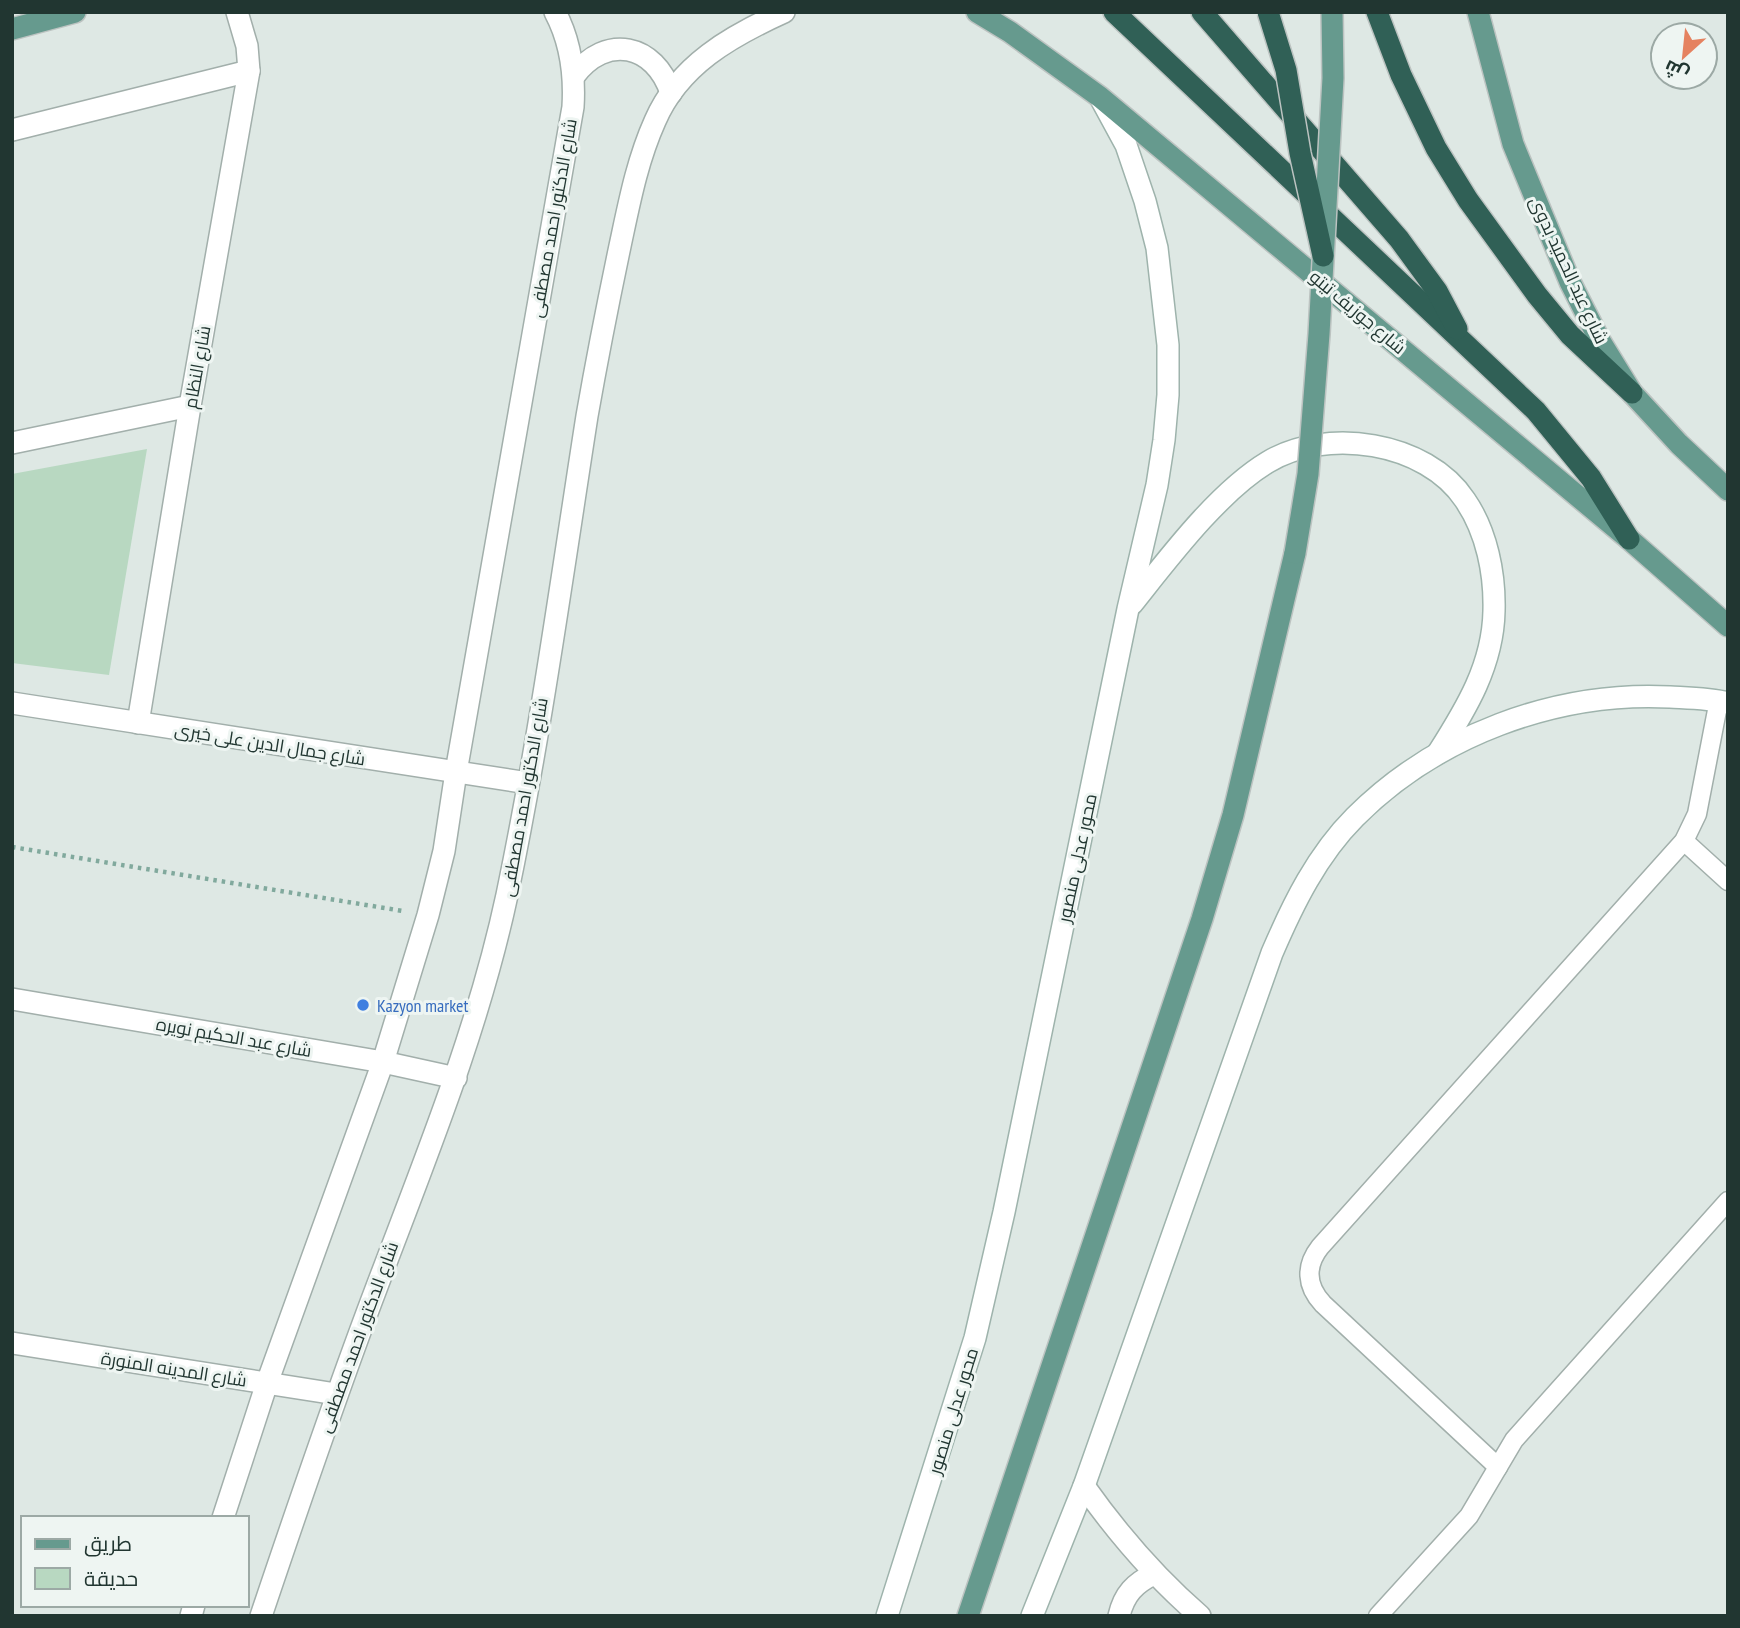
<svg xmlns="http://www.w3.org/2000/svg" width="1740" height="1628" font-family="'PT Sans Narrow',Cairo,sans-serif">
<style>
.green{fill:#b8d8c1}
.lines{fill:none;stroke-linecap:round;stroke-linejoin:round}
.lane-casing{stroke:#a2afab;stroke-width:21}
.street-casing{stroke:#a2afab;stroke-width:24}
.secondary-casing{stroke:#9eb3ac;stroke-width:24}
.primary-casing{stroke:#bcc3c1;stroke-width:24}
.highway-casing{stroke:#bcc3c1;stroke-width:24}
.path{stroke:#81a99d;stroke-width:4.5;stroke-dasharray:3.5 5;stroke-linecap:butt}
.lane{stroke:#fff;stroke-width:18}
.street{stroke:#fff;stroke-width:21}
.secondary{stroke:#fff;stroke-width:21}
.primary{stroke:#669a8e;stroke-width:21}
.highway{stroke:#306056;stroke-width:21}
.primary-bridge-casing{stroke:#bcc3c1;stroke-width:24;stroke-linecap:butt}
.highway-bridge-casing{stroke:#bcc3c1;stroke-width:24;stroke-linecap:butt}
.primary-bridge{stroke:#669a8e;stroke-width:21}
.highway-bridge{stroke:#306056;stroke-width:21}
.shop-dot{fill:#3f7fe0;stroke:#eef5f2;stroke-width:2.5}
.labels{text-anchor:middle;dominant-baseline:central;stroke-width:6;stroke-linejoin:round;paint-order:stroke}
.street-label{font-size:18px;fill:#213631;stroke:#eef5f2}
.shop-label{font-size:18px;fill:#366cbe;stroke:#eef5f2;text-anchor:start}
</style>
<rect width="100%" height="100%" fill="#dee8e4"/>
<path class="green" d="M147,449l-38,226 -97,-12v-189z"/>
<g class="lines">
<defs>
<g id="lane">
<path d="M1684,841l44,40"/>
<path d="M1498,1467l-175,-163c-17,-18 -18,-38 -3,-57l364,-406 13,-27 22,-114"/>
<path d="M1378,1616l91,-100 45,-76 214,-239"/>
</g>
<g id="street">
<path d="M574,76c32,-43 81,-32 97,17"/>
<path d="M12,130l237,-59"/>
<path d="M12,443l178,-37"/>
<path d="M12,703l516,80"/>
<path d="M138,723l52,-317 59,-335 -2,-25 -10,-34"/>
<path d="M12,999l371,63 73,16"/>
<path d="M12,1343l324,51"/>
<path d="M1084,1486c34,48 71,91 116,130"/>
<path d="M223,1518l44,-135 116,-321 45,-147 16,-64 12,-79 117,-665c2,-33 -2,-65 -18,-95"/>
<path d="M191,1616l3,-11"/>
<path d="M261,1616c37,-110 74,-219 115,-327 49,-130 102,-258 131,-394 33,-158 55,-319 80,-479 10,-57 21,-113 33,-170 9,-42 17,-85 35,-125 24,-56 76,-85 129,-109"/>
<path d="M1119,1616c5,-22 16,-33 35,-42"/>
</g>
<g id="secondary">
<path d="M1132,604c36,-45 86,-112 136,-142 58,-35 158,-21 197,38 22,32 30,74 29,111 -1,54 -28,98 -56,142"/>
<path d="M887,1616l88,-278 29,-126 124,-603 29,-124 7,-45 4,-45v-50l-11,-97 -12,-47 -19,-56 -25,-46"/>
<path d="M1032,1616l52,-130 188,-533c21,-49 45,-98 83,-136 81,-81 200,-126 315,-120 19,1 39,1 58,6"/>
</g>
<g id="primary">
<path d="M977,12l33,20 90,65 529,442 99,87"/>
<path d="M1478,12l35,132 57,138 30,59 32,52 47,51 49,46"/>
<path d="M12,29l63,-17"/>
<path d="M968,1616l234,-697 31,-104 62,-262"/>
</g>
<g id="highway">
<path d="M1114,12l422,399 55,67 38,61"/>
<path d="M1202,12l197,227 38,52 20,38"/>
<path d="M1377,12l24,63 35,73 32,52 69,95 33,40 62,58"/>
</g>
</defs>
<use href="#lane" class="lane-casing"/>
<use href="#street" class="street-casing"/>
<use href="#secondary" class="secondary-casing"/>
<use href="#primary" class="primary-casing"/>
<use href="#highway" class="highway-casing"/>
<path class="path" d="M12,847l391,64"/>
<use href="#lane" class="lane"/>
<use href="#street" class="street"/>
<use href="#secondary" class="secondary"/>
<use href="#primary" class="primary"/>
<use href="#highway" class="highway"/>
<defs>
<path id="primary-bridge" d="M1295,553l13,-79 11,-140 14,-256 -1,-66"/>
<path id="highway-bridge" d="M1268,12l18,58 14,83 23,103"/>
</defs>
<use href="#primary-bridge" class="primary-bridge-casing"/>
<use href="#highway-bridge" class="highway-bridge-casing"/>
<use href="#primary-bridge" class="primary-bridge"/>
<use href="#highway-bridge" class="highway-bridge"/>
</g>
<circle class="shop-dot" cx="363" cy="1005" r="7"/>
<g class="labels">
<g class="street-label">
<text transform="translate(553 218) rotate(-80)">شارع الدكتور احمد مصطفى</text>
<text transform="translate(1569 270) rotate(65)">شارع عبد الحميد بدوى</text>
<text transform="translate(1358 312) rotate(40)">شارع جوزيف تيتو</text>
<text transform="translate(197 367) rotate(-80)">شارع النظام</text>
<text transform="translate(270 744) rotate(9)">شارع جمال الدين على خيرى</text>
<text transform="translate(524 797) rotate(-80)">شارع الدكتور احمد مصطفى</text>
<text transform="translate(1077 858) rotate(-78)">محور عدلى منصور</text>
<text transform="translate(234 1037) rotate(10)">شارع عبد الحكيم نويره</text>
<text transform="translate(358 1337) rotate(-70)">شارع الدكتور احمد مصطفى</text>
<text transform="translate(174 1369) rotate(9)">شارع المدينه المنورة</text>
<text transform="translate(953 1411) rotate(-73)">محور عدلى منصور</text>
</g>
<g class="shop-label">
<text x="377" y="1005">Kazyon market</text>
</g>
</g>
<rect width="1740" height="1628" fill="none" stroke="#213631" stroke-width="28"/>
<rect x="21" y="1516" width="228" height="91" fill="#eef5f2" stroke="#9ca9a5" stroke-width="2"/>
<rect x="35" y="1539" width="35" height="10" fill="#669a8e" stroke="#9ca9a5" stroke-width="2"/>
<text x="84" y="1551" font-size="21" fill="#213631">طريق</text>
<rect x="35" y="1568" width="35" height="21" fill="#b8d8c1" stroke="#9ca9a5" stroke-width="2"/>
<text x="84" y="1586" font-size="21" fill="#213631">حديقة</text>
<g transform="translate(1684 56) rotate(207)"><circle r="33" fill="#eef5f2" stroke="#9ca9a5" stroke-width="2"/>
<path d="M0-5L12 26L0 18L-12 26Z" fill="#e58260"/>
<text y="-10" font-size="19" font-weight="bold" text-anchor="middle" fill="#213631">ش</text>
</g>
</svg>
